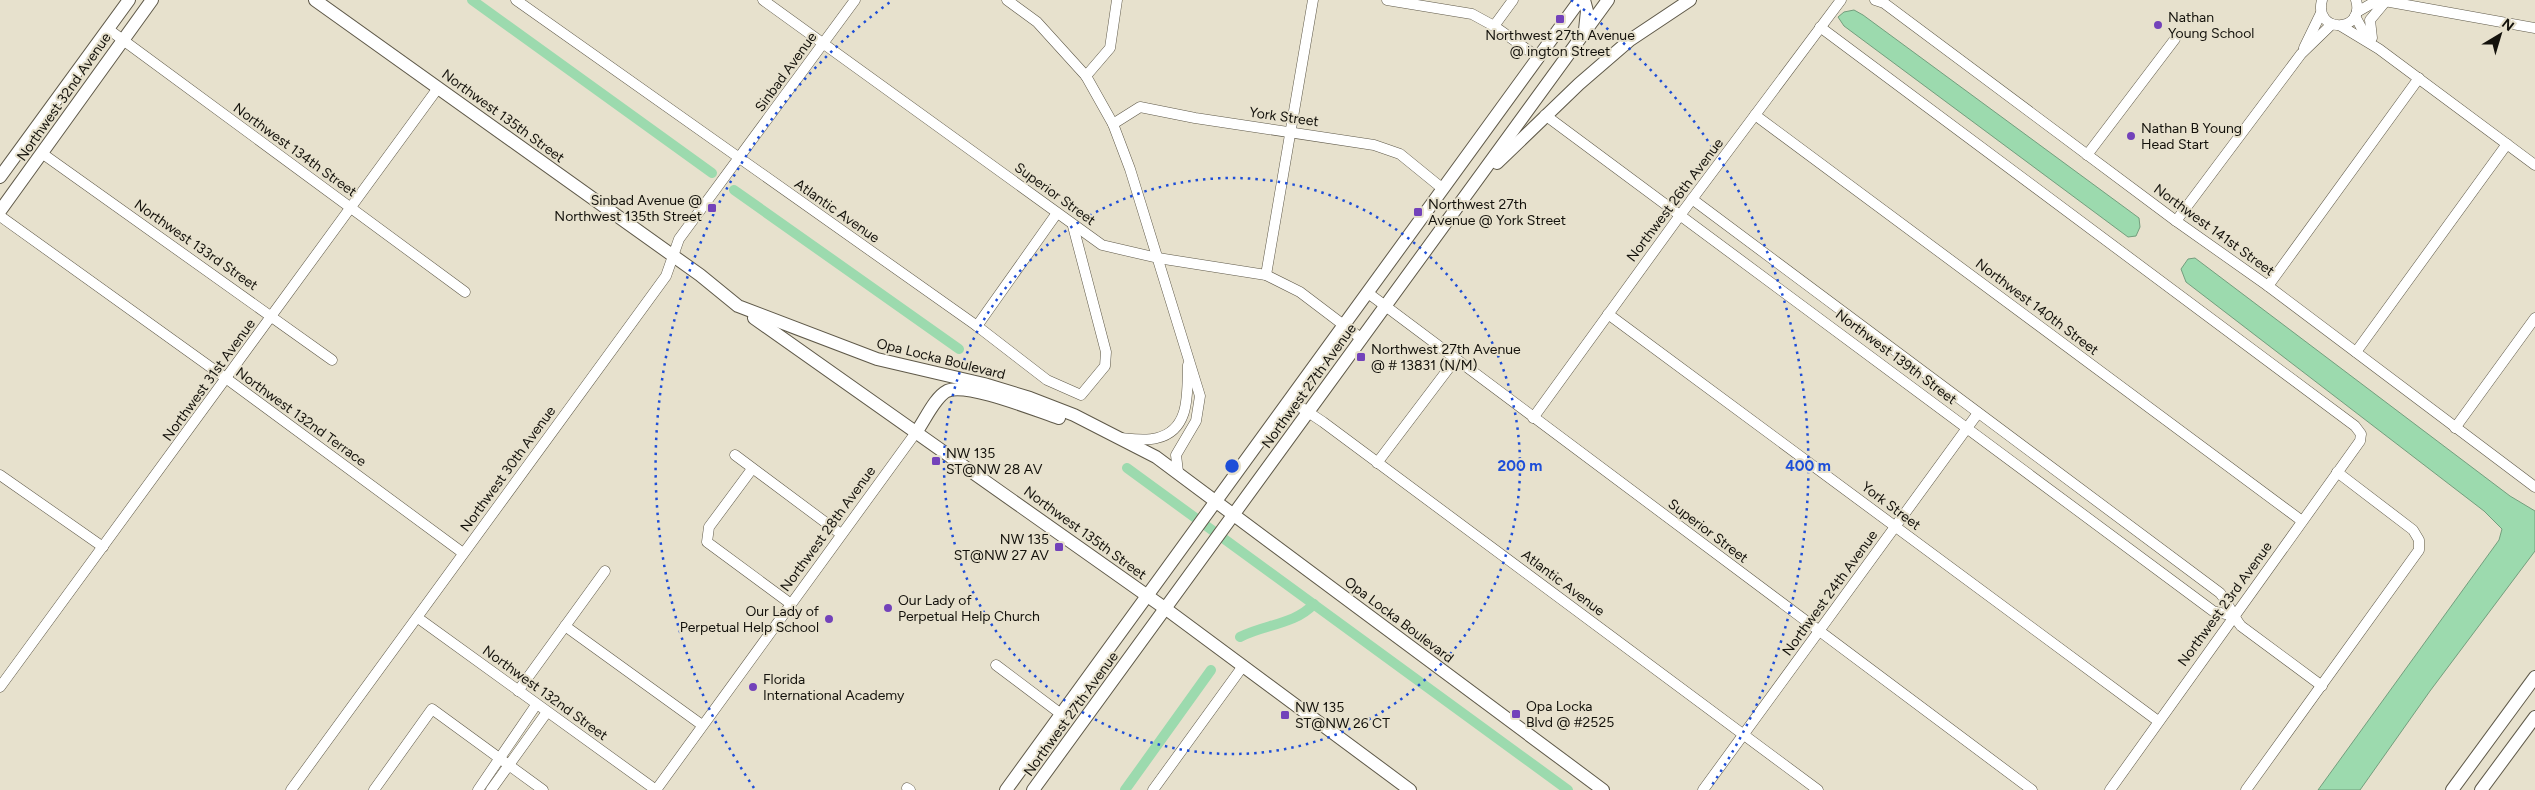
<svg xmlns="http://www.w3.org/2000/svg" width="2535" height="790" font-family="Figtree,sans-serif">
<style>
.water{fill:#9cdaae;stroke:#739e7d}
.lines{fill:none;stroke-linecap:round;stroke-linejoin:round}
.canal{stroke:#9cdaae;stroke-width:10}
.minor-casing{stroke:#5f5949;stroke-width:11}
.major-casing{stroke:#5f5949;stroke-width:14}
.minor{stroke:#fff;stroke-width:10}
.major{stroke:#fff;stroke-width:12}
.ring{fill:none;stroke:#1d4ed8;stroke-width:2.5;stroke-dasharray:2.5 5}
.poi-dot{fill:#7342ba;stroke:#e7e1cd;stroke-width:2}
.labels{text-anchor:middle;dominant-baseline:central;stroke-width:4;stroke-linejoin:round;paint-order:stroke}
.poi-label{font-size:14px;fill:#14120c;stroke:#e7e1cd;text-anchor:start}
.street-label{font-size:14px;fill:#14120c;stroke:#e7e1cd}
.centre{fill:#1d4ed8;stroke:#e7e1cd;stroke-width:2.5}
.ring-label{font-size:15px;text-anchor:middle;font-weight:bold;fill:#1d4ed8;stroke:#e7e1cd;stroke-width:4;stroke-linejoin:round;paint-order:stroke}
</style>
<rect width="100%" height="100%" fill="#e7e1cd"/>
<g class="water">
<path d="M1854,10l9,5 276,203 1,9 -4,9 -8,1 -284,-211 -6,-9 6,-5z"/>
<path d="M2195,258l315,238 25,15v40l-105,140 -70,99h-42l181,-250 3,-11 -18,-18 -298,-229 -5,-13 7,-10z"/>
</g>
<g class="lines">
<g class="canal">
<path d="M472,0l240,173"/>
<path d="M734,190l225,159"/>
<path d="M1127,468l441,322"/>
<path d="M1240,637c25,-13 54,-12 74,-33"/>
<path d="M1125,790l86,-120"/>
</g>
<defs>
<g id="minor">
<path d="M516,0l461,326 70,54 34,15 24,-29 1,-14 -33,-126"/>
<path d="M763,0l339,245 56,13 108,17 34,17 62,47"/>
<path d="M1007,0l30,22 49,54 27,48 17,45 70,227 -4,25 -20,34 2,17"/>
<path d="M1387,0l85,14 22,12 45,32"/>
<path d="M1875,0l9,3 292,218 92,65 267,201"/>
<path d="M2322,0c-9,34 44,33 34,0"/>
<path d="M2379,0l156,28"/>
<path d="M2357,12l14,-8 14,-2"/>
<path d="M2355,16l7,13 9,8"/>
<path d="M1494,26l19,-26"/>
<path d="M2341,26l38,23 156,116"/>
<path d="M1820,27l535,399 6,8 -1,7 -250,349"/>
<path d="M108,29l357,263"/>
<path d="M2372,38l-2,-18 15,-18"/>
<path d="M2304,48l17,-35"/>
<path d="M1086,76l24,-28 7,-48"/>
<path d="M1545,115l668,496 20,5"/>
<path d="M1755,115l547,406"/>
<path d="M1113,124l27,-17 55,11 179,27 26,9 43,35"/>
<path d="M43,154l289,206"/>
<path d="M2087,155l88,-116"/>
<path d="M1692,199l528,394c9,11 12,22 21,33l81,60"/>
<path d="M0,216l227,163 236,174"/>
<path d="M2176,221l125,-167 31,-30"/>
<path d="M1266,275l47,-275"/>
<path d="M2268,286l151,-208"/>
<path d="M1368,293l664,497"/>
<path d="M1608,314l550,407"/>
<path d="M977,326l80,-113"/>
<path d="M2356,352l151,-208"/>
<path d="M1290,400l33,22 495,368"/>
<path d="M1533,418l148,-204 160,-214"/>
<path d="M2455,428l80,-110"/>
<path d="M1121,438c11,1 25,3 36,0 34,-8 30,-46 31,-73"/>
<path d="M735,455l106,79"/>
<path d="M1377,463l78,-103"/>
<path d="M752,469l-43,58 -2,15 84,62"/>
<path d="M0,475l103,72"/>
<path d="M418,618l238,172"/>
<path d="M565,626l137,99"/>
<path d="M996,665l65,49"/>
<path d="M0,687l438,-599"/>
<path d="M518,691l87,-120"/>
<path d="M907,788l3,2"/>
<path d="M291,790l375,-514 13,-37 176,-239"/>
<path d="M374,790l58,-81 111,81"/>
<path d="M478,790l58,-85"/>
<path d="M491,790l56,-78"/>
<path d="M656,790l261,-359"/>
<path d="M1153,790l90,-124"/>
<path d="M1703,790l275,-377"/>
<path d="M2246,790l173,-240v-10l-6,-10 -76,-58"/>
</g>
<g id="major">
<path d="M315,0l385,275 38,31 139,53 107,25 46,14 44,17 82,42 447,333"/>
<path d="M1584,0l3,11 -2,19"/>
<path d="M1497,163l82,-79 51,-44 60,-40"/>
<path d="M0,177l129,-177"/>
<path d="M0,211l152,-211"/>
<path d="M754,318l412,291 244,181"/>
<path d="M917,431c8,-11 18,-34 30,-40 20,-9 90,20 112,27"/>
<path d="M1006,790l574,-790"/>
<path d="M1033,790l575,-790"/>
<path d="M2452,790l83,-113"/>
<path d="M2481,790l54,-73"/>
</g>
</defs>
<use href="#minor" class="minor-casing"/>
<use href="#major" class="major-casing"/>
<use href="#minor" class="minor"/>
<use href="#major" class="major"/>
</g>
<g class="ring">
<circle cx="1232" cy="466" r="288"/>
<path d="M754 788A576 576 0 0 1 893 0M1571 0A576 576 0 0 1 1710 788"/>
</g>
<g class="poi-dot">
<rect x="1555" y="14" width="10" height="10" rx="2.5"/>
<circle cx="2158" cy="25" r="5"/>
<circle cx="2131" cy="136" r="5"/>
<rect x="707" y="203" width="10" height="10" rx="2.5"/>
<rect x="1413" y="207" width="10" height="10" rx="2.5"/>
<rect x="1356" y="352" width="10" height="10" rx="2.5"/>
<rect x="931" y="456" width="10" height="10" rx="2.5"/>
<rect x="1054" y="542" width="10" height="10" rx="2.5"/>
<circle cx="888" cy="608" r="5"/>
<circle cx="829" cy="619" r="5"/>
<circle cx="753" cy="687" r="5"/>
<rect x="1511" y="709" width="10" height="10" rx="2.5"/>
<rect x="1280" y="710" width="10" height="10" rx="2.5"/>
</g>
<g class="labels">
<g class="poi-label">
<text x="2168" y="17">Nathan<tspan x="2168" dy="16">Young School</tspan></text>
<text x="1560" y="35" text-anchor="middle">Northwest 27th Avenue<tspan x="1560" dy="16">@ ington Street</tspan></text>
<text x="2141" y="128">Nathan B Young<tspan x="2141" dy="16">Head Start</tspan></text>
<text x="702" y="200" text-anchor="end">Sinbad Avenue @<tspan x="702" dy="16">Northwest 135th Street</tspan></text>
<text x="1428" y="204">Northwest 27th<tspan x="1428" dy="16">Avenue @ York Street</tspan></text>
<text x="1371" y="349">Northwest 27th Avenue<tspan x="1371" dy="16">@ # 13831 (N/M)</tspan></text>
<text x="946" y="453">NW 135<tspan x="946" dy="16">ST@NW 28 AV</tspan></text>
<text x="1049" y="539" text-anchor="end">NW 135<tspan x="1049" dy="16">ST@NW 27 AV</tspan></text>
<text x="898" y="600">Our Lady of<tspan x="898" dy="16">Perpetual Help Church</tspan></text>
<text x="819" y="611" text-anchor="end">Our Lady of<tspan x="819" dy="16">Perpetual Help School</tspan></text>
<text x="763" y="679">Florida<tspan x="763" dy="16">International Academy</tspan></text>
<text x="1526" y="706">Opa Locka<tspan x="1526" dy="16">Blvd @ #2525</tspan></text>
<text x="1295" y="707">NW 135<tspan x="1295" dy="16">ST@NW 26 CT</tspan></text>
</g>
<g class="street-label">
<text transform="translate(786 72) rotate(-54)">Sinbad Avenue</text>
<text transform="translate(64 97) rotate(-55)">Northwest 32nd Avenue</text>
<text transform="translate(503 116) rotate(36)">Northwest 135th Street</text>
<text transform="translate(1284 117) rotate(8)">York Street</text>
<text transform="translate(295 150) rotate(36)">Northwest 134th Street</text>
<text transform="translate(1055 194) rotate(36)">Superior Street</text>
<text transform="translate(1675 200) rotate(-53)">Northwest 26th Avenue</text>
<text transform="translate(837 211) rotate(35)">Atlantic Avenue</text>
<text transform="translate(2214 230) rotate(36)">Northwest 141st Street</text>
<text transform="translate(196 245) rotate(35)">Northwest 133rd Street</text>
<text transform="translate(2037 307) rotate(37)">Northwest 140th Street</text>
<text transform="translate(1896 357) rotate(37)">Northwest 139th Street</text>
<text transform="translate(941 359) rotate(14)">Opa Locka Boulevard</text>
<text transform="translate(209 380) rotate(-54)">Northwest 31st Avenue</text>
<text transform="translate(1309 386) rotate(-54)">Northwest 27th Avenue</text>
<text transform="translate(301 417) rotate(36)">Northwest 132nd Terrace</text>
<text transform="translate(508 469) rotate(-54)">Northwest 30th Avenue</text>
<text transform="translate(1891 506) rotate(37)">York Street</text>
<text transform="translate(828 529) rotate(-54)">Northwest 28th Avenue</text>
<text transform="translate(1708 531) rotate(37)">Superior Street</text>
<text transform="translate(1085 533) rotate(36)">Northwest 135th Street</text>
<text transform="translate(1563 583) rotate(37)">Atlantic Avenue</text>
<text transform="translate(1830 593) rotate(-54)">Northwest 24th Avenue</text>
<text transform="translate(2225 604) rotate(-54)">Northwest 23rd Avenue</text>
<text transform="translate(1399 620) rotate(37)">Opa Locka Boulevard</text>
<text transform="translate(545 693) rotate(36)">Northwest 132nd Street</text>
<text transform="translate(1071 714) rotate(-54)">Northwest 27th Avenue</text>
</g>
</g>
<circle cx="1232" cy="466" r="8" class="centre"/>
<g class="ring-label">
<text x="1520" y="471">200 m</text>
<text x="1808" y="471">400 m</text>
</g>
<g transform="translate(2500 35) rotate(38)" stroke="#e7e1cd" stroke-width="4" paint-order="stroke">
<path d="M0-4L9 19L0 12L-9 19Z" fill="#14120c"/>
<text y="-8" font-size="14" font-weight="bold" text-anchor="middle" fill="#14120c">N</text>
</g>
</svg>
